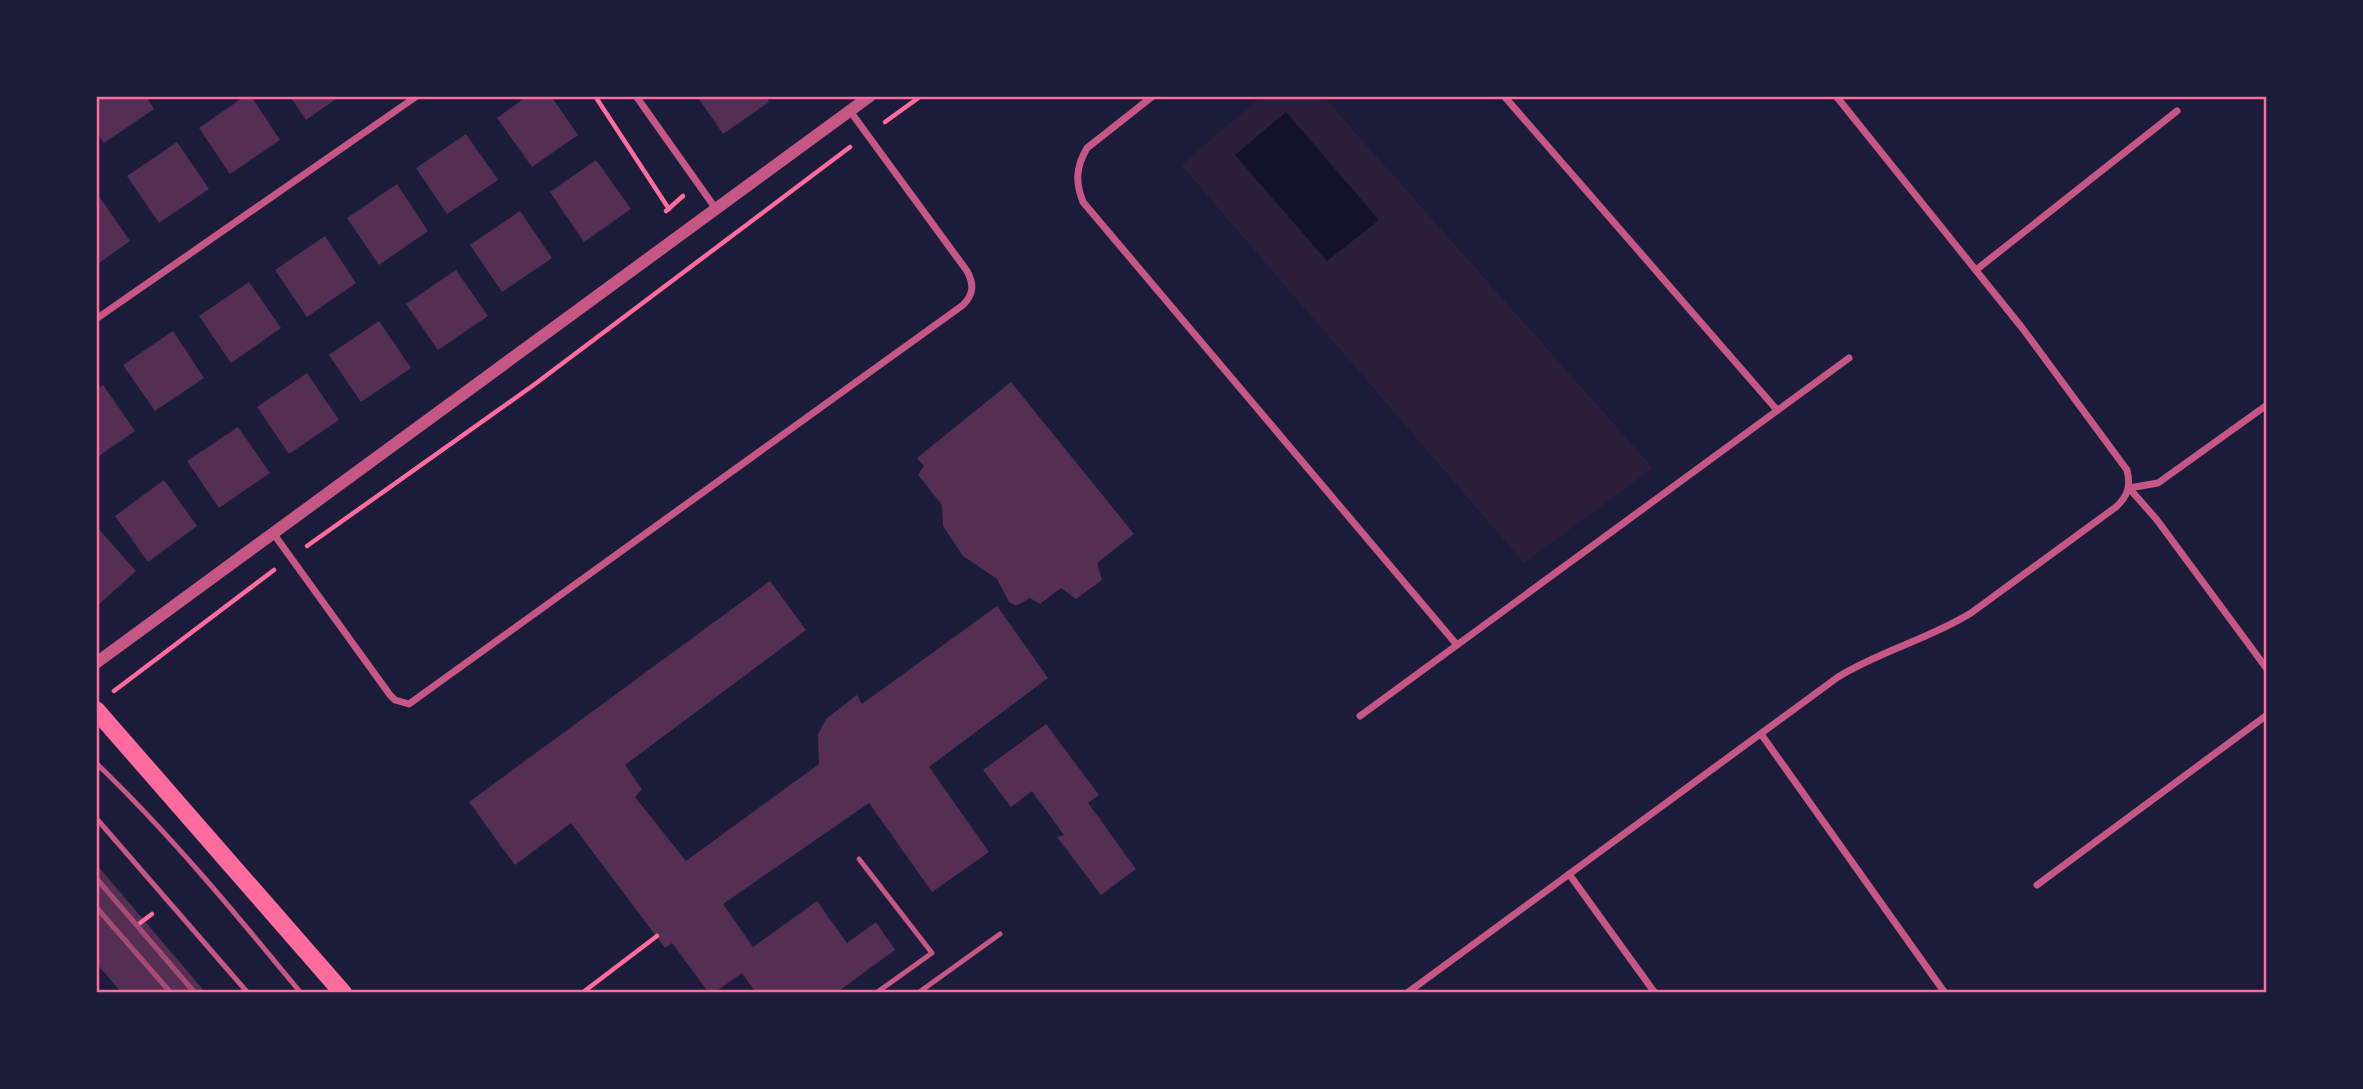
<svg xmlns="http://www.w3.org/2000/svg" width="2363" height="1089" font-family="'Exo 2',sans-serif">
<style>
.green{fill:#2a1e3b}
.water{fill:#12122b}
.building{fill:#542f53}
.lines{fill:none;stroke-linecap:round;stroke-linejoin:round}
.path{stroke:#ff6b9d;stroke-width:4.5}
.service{stroke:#c65784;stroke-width:5}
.minor{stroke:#c65784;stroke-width:7}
.tertiary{stroke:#c65784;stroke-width:12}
.primary{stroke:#ff6b9d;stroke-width:18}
.rail{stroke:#a44b75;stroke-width:5}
.neatline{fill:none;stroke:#ff6b9d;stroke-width:2.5}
</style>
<rect width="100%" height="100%" fill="#1b1b3a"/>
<path class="green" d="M1262,96h61l330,372 -129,95 -343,-398z"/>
<path class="water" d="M1286,112l93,108 -52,41 -92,-106z"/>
<g class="building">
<path d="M96,96h50l8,13 -50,34 -8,-11z"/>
<path d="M245,96h6l29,44 -50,34 -31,-46z"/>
<path d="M290,96h50l-34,24z"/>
<path d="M527,96h24l27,39 -46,32 -35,-49z"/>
<path d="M697,96h69l3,6 -46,32z"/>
<path d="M466,134l32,46 -51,34 -31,-46z"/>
<path d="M177,142l32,47 -50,34 -32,-47z"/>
<path d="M596,160l35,49 -47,33 -34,-50z"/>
<path d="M397,184l31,47 -49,34 -32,-47z"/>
<path d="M96,192l34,49 -34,24z"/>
<path d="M520,211l32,47 -50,34 -32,-47z"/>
<path d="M325,236l31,47 -49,34 -32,-47z"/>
<path d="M456,270l32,46 -50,34 -32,-46z"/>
<path d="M249,282l32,46 -50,35 -32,-47z"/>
<path d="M379,321l32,47 -50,34 -32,-47z"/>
<path d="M173,331l31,47 -49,33 -32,-46z"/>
<path d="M307,373l32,47 -50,34 -32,-47z"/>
<path d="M1011,382l123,152 -37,29 5,17 -26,19 -15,-11 -21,16 -10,-6 -14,8 -7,-4 -12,-23 -34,-23 -20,-30 -1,-21 -24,-30 6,-9 -7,-8z"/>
<path d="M103,385l32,46 -39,27v-68z"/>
<path d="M238,427l32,46 -51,35 -32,-47z"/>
<path d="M164,480l33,46 -49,36 -33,-46z"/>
<path d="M96,526l40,45 -40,36z"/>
<path d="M770,581l36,49 -181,135 17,24 -7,8 51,64 133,-97 -1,-30 9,-16 30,-23 5,9 135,-98 51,72 -119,89 60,85 -57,40 -63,-89 -146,101 30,43 64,-46 30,42 29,-21 19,28 -59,43h-80l-14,-20 -28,20h-5l-37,-50 -7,5 -94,-125 -56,42 -46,-63z"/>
<path d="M1046,724l53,71 -11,8 48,66 -35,26 -44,-58 7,-2 -32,-44 -21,16 -28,-37z"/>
<path d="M96,864l110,129h-84l-26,-30z"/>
</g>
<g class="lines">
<g class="path">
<path d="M595,96l74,113"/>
<path d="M885,122l36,-26"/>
<path d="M666,211l17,-15"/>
<path d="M307,546l228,-162 315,-237"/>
<path d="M114,691l160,-121"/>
<path d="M140,923l12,-9"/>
<path d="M582,993l75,-57"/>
</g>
<g class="service">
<path d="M96,763c74,71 140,151 205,230"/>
<path d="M96,818l152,175"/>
<path d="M859,859l73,94 -56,40"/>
<path d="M918,993l82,-59"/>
</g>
<g class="minor">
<path d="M636,96l80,113"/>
<path d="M1153,96l-66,52c-11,19 -12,34 -4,54l374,443"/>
<path d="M1504,96l273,314"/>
<path d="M1976,270l201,-159"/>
<path d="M96,319l321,-223"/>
<path d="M2129,488l28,32 110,149"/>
<path d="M2129,488l29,-5 109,-78"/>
<path d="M273,533l117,162 5,5 14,4 554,-399c11,-11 11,-21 4,-34l-117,-160"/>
<path d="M1360,716l489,-358"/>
<path d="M1761,734l184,259"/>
<path d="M1569,874l86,119"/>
<path d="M2037,885l230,-170"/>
<path d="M1407,993l431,-316c42,-26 91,-38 133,-64l145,-106c12,-11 15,-21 11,-37l-104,-141 -187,-233"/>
</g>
<path class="tertiary" d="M96,663l774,-567"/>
<path class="primary" d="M96,710l247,283"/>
<g class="rail">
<path d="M96,878l99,115"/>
<path d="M96,907l75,86"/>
</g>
</g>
<rect width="2363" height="1089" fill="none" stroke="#1b1b3a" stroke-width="196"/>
<rect x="98" y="98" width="2167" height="893" class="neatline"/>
</svg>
